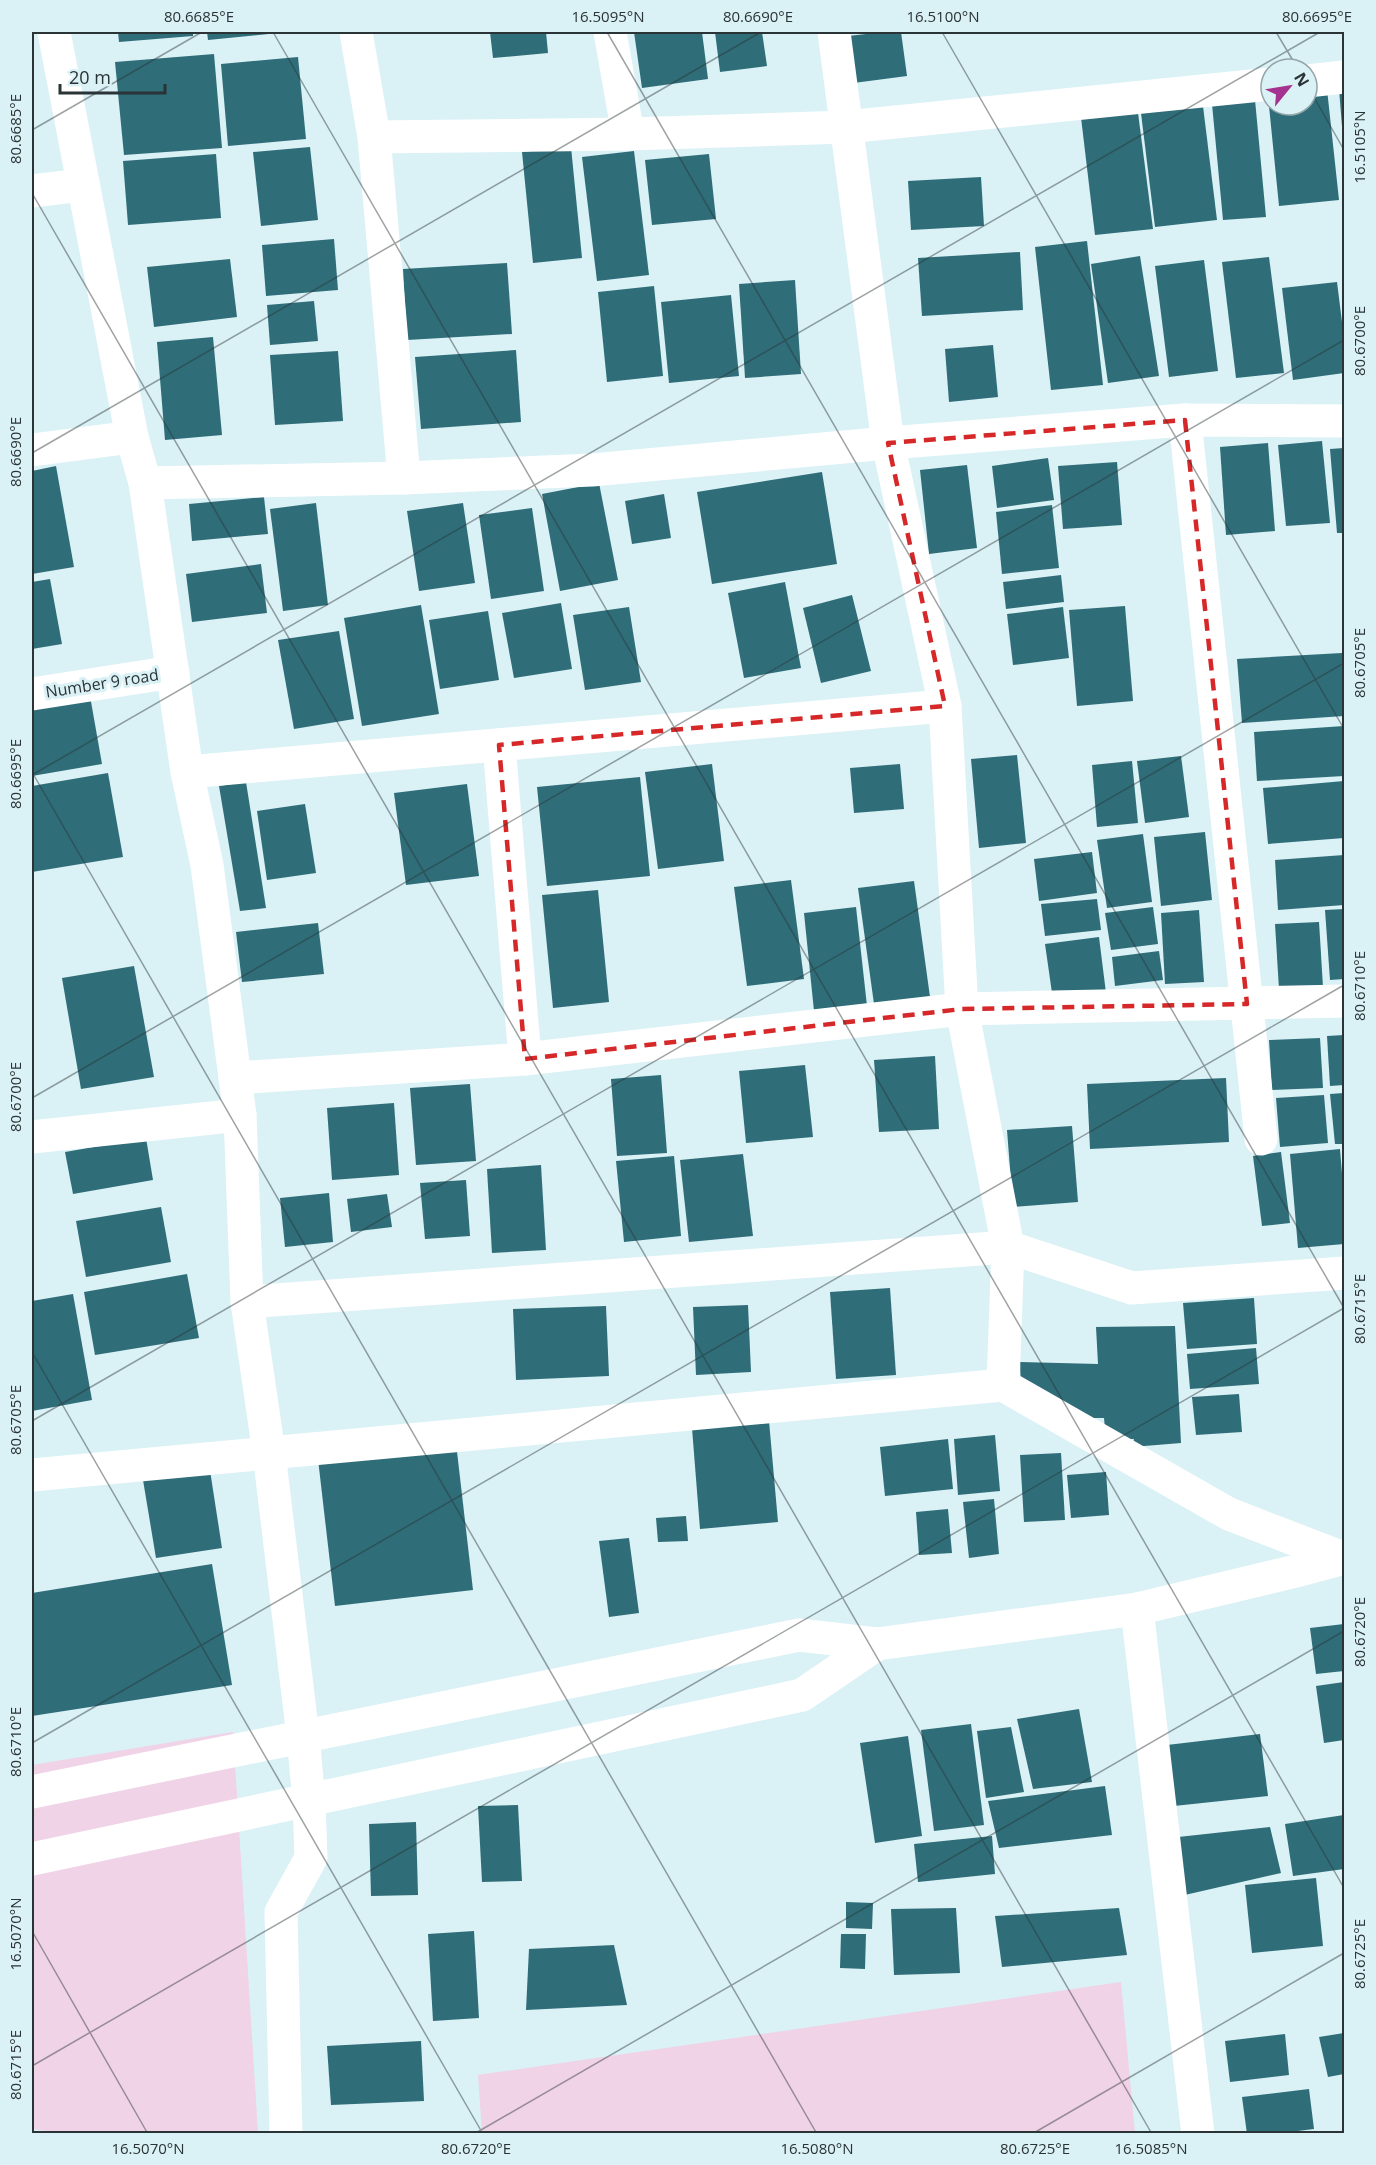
<svg xmlns="http://www.w3.org/2000/svg" width="1376" height="2165" font-family="'Open Sans',sans-serif">
<style>
.green{fill:#f0d3e7}
.building{fill:#2f6d78}
.lines{fill:none;stroke-linecap:round;stroke-linejoin:round}
.minor{stroke:#fff;stroke-width:33}
.marked{fill:none;stroke:#d62828;stroke-width:4.5;stroke-dasharray:12 8;stroke-linejoin:round}
.ticks{fill:none;stroke:#2a3335;stroke-width:1.5;stroke-opacity:0.45}
.labels{text-anchor:middle;dominant-baseline:central;stroke-width:6;stroke-linejoin:round;paint-order:stroke}
.street-label{font-size:16px;fill:#2a3335;stroke:#daf1f6}
.neatline{fill:none;stroke:#2a3335;stroke-width:2}
.ticks-label{font-size:15px;text-anchor:middle;fill:#2a3335}
</style>
<rect width="100%" height="100%" fill="#daf1f6"/>
<g class="green">
<path d="M233,1732l25,401 -190,1 -36,-5v-364z"/>
<path d="M1121,1982l14,151h-653l-4,-58z"/>
</g>
<g class="building">
<path d="M118,32h75v4l-74,6z"/>
<path d="M207,32h71v1l-70,7z"/>
<path d="M490,32h56l2,21 -55,5z"/>
<path d="M634,32h68l6,47 -66,9z"/>
<path d="M715,32h47l5,34 -47,6z"/>
<path d="M884,32h17l6,44 -61,8 -7,-47z"/>
<path d="M214,54l8,94 -98,7 -9,-93z"/>
<path d="M298,57l8,82 -78,7 -7,-82z"/>
<path d="M1326,80l13,120 -60,6 -12,-120h4v19h36v-23z"/>
<path d="M1339,89h5v50h-1z"/>
<path d="M1202,98l15,122 -62,7 -15,-122z"/>
<path d="M1255,100l11,117 -43,3 -11,-116z"/>
<path d="M1137,105l16,124 -58,6 -15,-126z"/>
<path d="M310,147l8,73 -57,6 -8,-74z"/>
<path d="M571,147l11,111 -49,5 -11,-111z"/>
<path d="M634,151l15,124 -52,6 -15,-124z"/>
<path d="M216,154l5,64 -93,7 -5,-64z"/>
<path d="M709,154l7,65 -64,6 -7,-65z"/>
<path d="M981,177l3,49 -73,4 -3,-49z"/>
<path d="M334,239l4,51 -72,6 -4,-51z"/>
<path d="M1087,241l16,144 -52,5 -16,-143z"/>
<path d="M1020,252l3,58 -101,6 -4,-58z"/>
<path d="M1140,256l19,120 -51,7 -17,-119z"/>
<path d="M1269,257l15,116 -48,5 -14,-116z"/>
<path d="M230,259l7,58 -83,10 -7,-60z"/>
<path d="M1204,260l14,111 -49,6 -14,-111z"/>
<path d="M507,263l5,71 -105,6 -4,-71z"/>
<path d="M795,280l6,94 -56,4 -6,-94z"/>
<path d="M1337,282l7,56v35l-51,7 -11,-92z"/>
<path d="M654,286l9,90 -56,6 -9,-90z"/>
<path d="M731,295l8,81 -70,7 -8,-81z"/>
<path d="M314,301l4,40 -48,4 -3,-40z"/>
<path d="M213,337l9,98 -57,5 -8,-98z"/>
<path d="M993,345l5,52 -49,5 -4,-53z"/>
<path d="M516,350l5,72 -100,7 -6,-72z"/>
<path d="M338,351l5,70 -68,4 -5,-70z"/>
<path d="M1322,441l8,82 -44,3 -8,-81z"/>
<path d="M1268,443l7,88 -49,4 -6,-88z"/>
<path d="M1344,448v85h-7l-7,-84z"/>
<path d="M1048,458l6,42 -57,8 -5,-42z"/>
<path d="M1117,462l5,63 -59,4 -5,-63z"/>
<path d="M967,465l10,83 -48,6 -9,-84z"/>
<path d="M56,466l18,101 -42,7v-103z"/>
<path d="M822,472l15,92 -125,20 -15,-92z"/>
<path d="M599,483l19,97 -58,11 -18,-97z"/>
<path d="M664,494l7,44 -39,6 -7,-43z"/>
<path d="M264,497l4,37 -76,7 -3,-37z"/>
<path d="M316,503l12,102 -45,6 -13,-102z"/>
<path d="M463,503l12,80 -56,8 -12,-80z"/>
<path d="M1052,505l7,63 -57,6 -6,-62z"/>
<path d="M532,508l12,83 -53,8 -12,-84z"/>
<path d="M261,564l6,49 -75,9 -6,-48z"/>
<path d="M1061,575l3,27 -58,7 -3,-27z"/>
<path d="M50,579l12,65 -30,5v-67z"/>
<path d="M785,582l16,86 -57,10 -16,-85z"/>
<path d="M852,595l19,76 -50,12 -18,-75z"/>
<path d="M561,603l11,66 -58,9 -12,-65z"/>
<path d="M421,605l18,109 -77,12 -18,-108z"/>
<path d="M1125,606l8,95 -56,5 -8,-96z"/>
<path d="M629,607l12,75 -56,8 -12,-75z"/>
<path d="M1063,607l6,51 -56,7 -6,-51z"/>
<path d="M488,611l11,69 -59,9 -11,-69z"/>
<path d="M339,631l15,88 -60,10 -16,-89z"/>
<path d="M1342,653l2,63 -102,7 -5,-64z"/>
<path d="M90,696l12,68 -70,12v-70z"/>
<path d="M1344,726v50l-87,5 -3,-49z"/>
<path d="M1017,755l9,88 -47,5 -8,-89z"/>
<path d="M1181,756l8,61 -44,6 -8,-62z"/>
<path d="M1132,761l6,62 -41,4 -5,-62z"/>
<path d="M712,764l12,97 -66,8 -13,-97z"/>
<path d="M900,764l4,45 -50,4 -4,-45z"/>
<path d="M108,773l15,84 -91,15v-86z"/>
<path d="M640,777l10,99 -103,10 -10,-99z"/>
<path d="M1344,781v57l-76,6 -5,-56z"/>
<path d="M246,782l20,126 -26,3 -21,-125z"/>
<path d="M467,784l12,92 -73,9 -12,-92z"/>
<path d="M305,804l11,69 -49,7 -10,-69z"/>
<path d="M1205,832l7,68 -51,6 -7,-69z"/>
<path d="M1143,834l9,68 -45,6 -10,-68z"/>
<path d="M1092,852l5,41 -58,8 -5,-42z"/>
<path d="M1344,855v50l-66,5 -3,-50z"/>
<path d="M791,880l13,99 -57,7 -13,-99z"/>
<path d="M914,881l16,116 -56,7 -16,-116z"/>
<path d="M598,890l11,112 -56,6 -11,-113z"/>
<path d="M1097,899l4,31 -56,6 -4,-32z"/>
<path d="M856,907l11,99 -53,5 -10,-98z"/>
<path d="M1153,907l5,37 -47,6 -6,-37z"/>
<path d="M1344,909v70l-14,1 -5,-70z"/>
<path d="M1199,910l5,72 -39,2 -4,-71z"/>
<path d="M1319,922l4,65 -44,2 -4,-65z"/>
<path d="M318,923l6,51 -82,8 -6,-50z"/>
<path d="M1099,937l7,56 -53,7 -8,-56z"/>
<path d="M1159,951l4,29 -48,6 -3,-29z"/>
<path d="M134,966l20,111 -73,12 -19,-111z"/>
<path d="M1344,1035v50l-14,1 -3,-50z"/>
<path d="M1320,1038l3,50 -51,2 -3,-50z"/>
<path d="M935,1056l4,73 -60,3 -5,-72z"/>
<path d="M805,1065l8,72 -67,6 -7,-72z"/>
<path d="M661,1075l6,78 -50,3 -6,-77z"/>
<path d="M1226,1078l3,64 -139,7 -3,-65z"/>
<path d="M470,1084l6,77 -60,4 -6,-77z"/>
<path d="M1344,1093v51h-9l-5,-50z"/>
<path d="M1324,1095l4,48 -48,4 -4,-49z"/>
<path d="M394,1103l5,72 -67,5 -5,-72z"/>
<path d="M1072,1126l6,76 -65,5 -6,-77z"/>
<path d="M146,1138l7,42 -80,14 -8,-42z"/>
<path d="M1340,1149l4,49v46l-46,4 -8,-94z"/>
<path d="M1281,1152l9,71 -28,3 -9,-70z"/>
<path d="M743,1154l10,82 -64,6 -9,-82z"/>
<path d="M674,1156l7,80 -57,6 -8,-81z"/>
<path d="M541,1165l5,85 -54,3 -5,-84z"/>
<path d="M466,1180l4,56 -45,3 -5,-56z"/>
<path d="M329,1193l4,49 -48,5 -5,-49z"/>
<path d="M387,1194l5,33 -41,5 -4,-33z"/>
<path d="M161,1207l10,55 -85,15 -10,-56z"/>
<path d="M187,1274l12,64 -104,17 -11,-63z"/>
<path d="M890,1288l6,87 -60,4 -6,-87z"/>
<path d="M73,1294l19,106 -60,11v-110z"/>
<path d="M1254,1298l3,46 -70,5 -4,-46z"/>
<path d="M748,1305l3,67 -55,3 -3,-68z"/>
<path d="M606,1306l3,70 -93,4 -3,-71z"/>
<path d="M1175,1326l6,117 -49,4 2,-8 -28,1 -2,-22h-27v-10h-12l-44,-20 -1,-26 78,2 -2,-37z"/>
<path d="M1256,1348l3,36 -69,5 -3,-35z"/>
<path d="M1239,1394l3,38 -46,3 -4,-38z"/>
<path d="M769,1421l9,101 -78,7 -8,-101z"/>
<path d="M995,1435l5,56 -42,4 -4,-56z"/>
<path d="M948,1439l5,50 -68,7 -5,-49z"/>
<path d="M456,1443l17,147 -138,16 -17,-147z"/>
<path d="M1061,1453l4,67 -41,2 -4,-67z"/>
<path d="M209,1464l13,84 -66,10 -14,-84z"/>
<path d="M1106,1472l3,43 -38,3 -4,-43z"/>
<path d="M994,1499l5,55 -30,4 -6,-56z"/>
<path d="M948,1509l4,44 -33,2 -3,-43z"/>
<path d="M686,1516l2,25 -30,1 -2,-24z"/>
<path d="M629,1538l10,75 -30,4 -10,-76z"/>
<path d="M212,1564l20,121 -200,31v-123z"/>
<path d="M1344,1624v47l-28,3 -6,-46z"/>
<path d="M1344,1682v58l-20,3 -8,-57z"/>
<path d="M1079,1709l13,73 -59,7 -16,-70z"/>
<path d="M971,1724l13,101 -50,6 -13,-101z"/>
<path d="M1011,1727l13,65 -38,6 -9,-67z"/>
<path d="M1260,1734l8,62 -94,10 -7,-61z"/>
<path d="M908,1736l14,100 -47,7 -15,-100z"/>
<path d="M1105,1786l7,49 -113,13 -11,-47z"/>
<path d="M518,1805l4,76 -40,1 -4,-76z"/>
<path d="M1344,1815v54l-51,7 -8,-52z"/>
<path d="M416,1822l2,73 -47,1 -2,-72z"/>
<path d="M1270,1827l11,46 -105,24 -7,-59z"/>
<path d="M992,1836l3,38 -77,8 -4,-38z"/>
<path d="M1316,1878l7,68 -71,7 -7,-68z"/>
<path d="M846,1902l27,1 -1,26 -26,-1z"/>
<path d="M956,1908l4,65 -66,2 -3,-66z"/>
<path d="M1119,1908l8,47 -125,12 -7,-51z"/>
<path d="M474,1931l5,87 -46,3 -5,-87z"/>
<path d="M841,1934h25l-1,35 -25,-1z"/>
<path d="M614,1945l13,60 -101,5 3,-61z"/>
<path d="M1344,2033v41l-16,3 -9,-40z"/>
<path d="M1285,2034l4,41 -59,7 -5,-41z"/>
<path d="M421,2041l3,60 -93,4 -4,-59z"/>
<path d="M1309,2089l5,40 -41,5h-26l-5,-37z"/>
</g>
<g class="lines">
<g class="minor">
<path d="M54,32l78,405 13,46 42,289 20,93 33,250 7,187 22,151 34,283 6,65 2,57 -30,54 5,222"/>
<path d="M356,32l18,105 30,341"/>
<path d="M610,32l18,102"/>
<path d="M834,32l54,411 57,263 17,303 46,238 -5,138"/>
<path d="M1307,81l37,-4"/>
<path d="M374,137l254,-3 218,-7 425,-43"/>
<path d="M32,191l50,-6"/>
<path d="M1185,420l76,719"/>
<path d="M32,450l100,-13"/>
<path d="M145,483l259,-5 188,-8 296,-27 297,-23 159,1"/>
<path d="M32,694l141,-22"/>
<path d="M499,745l26,314"/>
<path d="M187,772l758,-66"/>
<path d="M235,1078l290,-19 437,-50 382,-8"/>
<path d="M32,1137l208,-22"/>
<path d="M247,1302l761,-55 124,41 212,-15"/>
<path d="M32,1475l971,-90 226,129 114,44"/>
<path d="M1137,1609l61,525"/>
<path d="M32,1792l767,-157 78,9 260,-35 159,-38 48,-13"/>
<path d="M32,1859l770,-164 75,-51"/>
</g>
</g>
<path class="marked" d="M1185,420l62,584 -285,5 -437,50 -26,-314 446,-39 -57,-263z"/>
<path class="ticks" d="M273,32l1071,1856M607,32l737,1276M942,32l402,697M1276,32l22,37M1307,85l37,65M32,130l170,-98M32,193l1120,1941M32,453l729,-421M32,772l785,1362M32,775l1288,-743M32,1098l1312,-758M32,1352l451,782M32,1421l1312,-758M32,1743l1312,-758M32,1931l116,203M32,2066l1312,-758M474,2134l870,-503M1032,2134l312,-181"/>
<g class="labels">
<g class="street-label">
<text transform="translate(102 683) rotate(-9)">Number 9 road</text>
</g>
</g>
<rect width="1376" height="2165" fill="none" stroke="#daf1f6" stroke-width="66"/>
<g transform="translate(1289 87) rotate(60)"><circle r="28" fill="#daf1f6" stroke="#94a5a9" stroke-width="1.5"/>
<path d="M0-4.5L10 22L0 15L-10 22Z" fill="#a4338f"/>
<text y="-9" font-size="16" font-weight="bold" text-anchor="middle" fill="#2a3335">N</text>
</g>
<path d="M60 84v9h105v-9" fill="none" stroke="#2a3335" stroke-width="3"/>
<text x="69" y="84" font-size="18" fill="#2a3335" stroke="#daf1f6" stroke-width="4.5" paint-order="stroke">20 m</text>
<rect x="33" y="33" width="1310" height="2099" class="neatline"/>
<g class="ticks-label">
<text x="199" y="22">80.6685°E</text>
<text x="608" y="22">16.5095°N</text>
<text x="758" y="22">80.6690°E</text>
<text x="943" y="22">16.5100°N</text>
<text x="1317" y="22">80.6695°E</text>
<text transform="translate(16 129) rotate(-90)" y="5">80.6685°E</text>
<text transform="translate(1360 147) rotate(-90)" y="5">16.5105°N</text>
<text transform="translate(1360 341) rotate(-90)" y="5">80.6700°E</text>
<text transform="translate(16 452) rotate(-90)" y="5">80.6690°E</text>
<text transform="translate(1360 663) rotate(-90)" y="5">80.6705°E</text>
<text transform="translate(16 774) rotate(-90)" y="5">80.6695°E</text>
<text transform="translate(1360 986) rotate(-90)" y="5">80.6710°E</text>
<text transform="translate(16 1097) rotate(-90)" y="5">80.6700°E</text>
<text transform="translate(1360 1309) rotate(-90)" y="5">80.6715°E</text>
<text transform="translate(16 1420) rotate(-90)" y="5">80.6705°E</text>
<text transform="translate(1360 1632) rotate(-90)" y="5">80.6720°E</text>
<text transform="translate(16 1742) rotate(-90)" y="5">80.6710°E</text>
<text transform="translate(16 1934) rotate(-90)" y="5">16.5070°N</text>
<text transform="translate(1360 1954) rotate(-90)" y="5">80.6725°E</text>
<text transform="translate(16 2065) rotate(-90)" y="5">80.6715°E</text>
<text x="148" y="2154">16.5070°N</text>
<text x="476" y="2154">80.6720°E</text>
<text x="817" y="2154">16.5080°N</text>
<text x="1035" y="2154">80.6725°E</text>
<text x="1151" y="2154">16.5085°N</text>
</g>
</svg>
